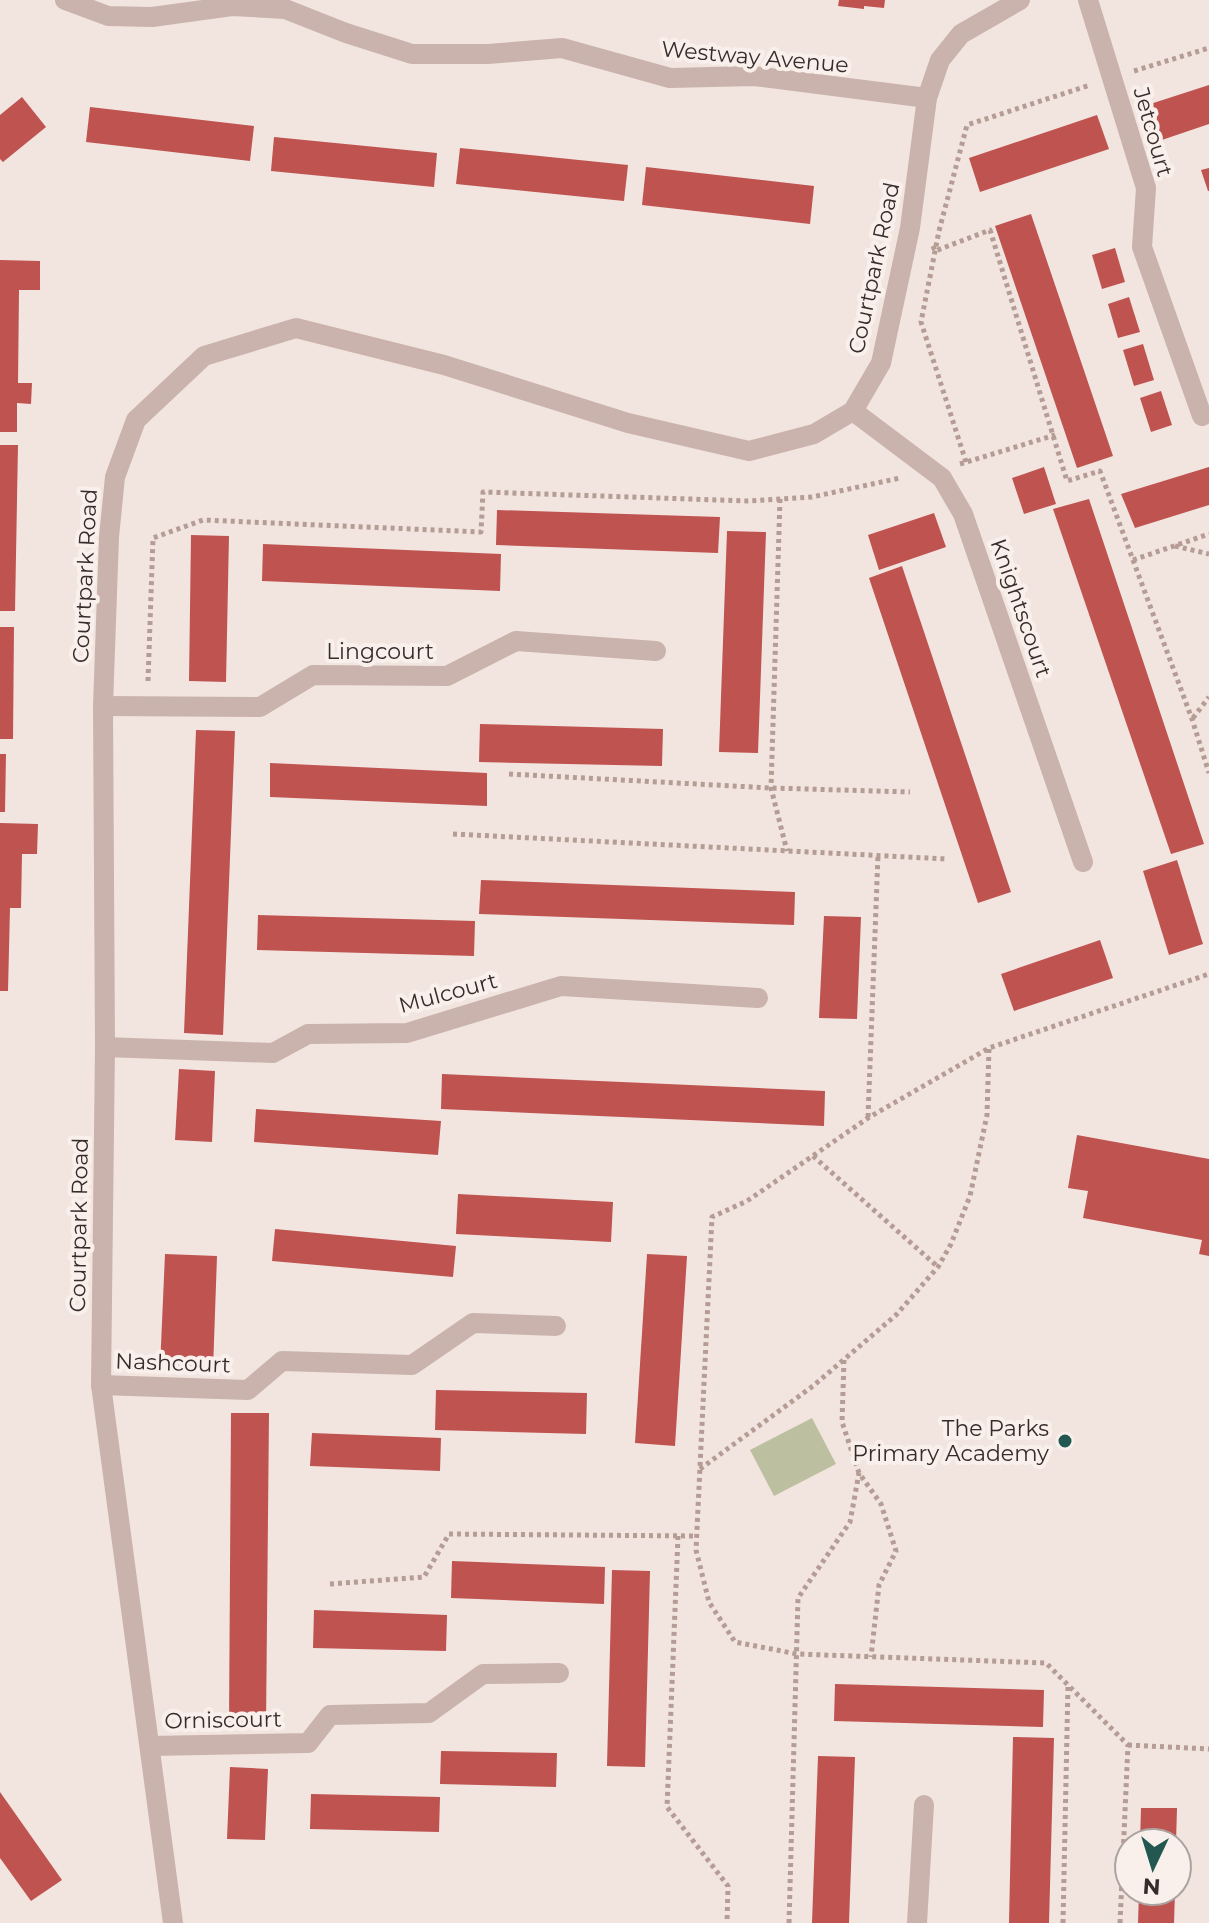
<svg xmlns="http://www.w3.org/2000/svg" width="1209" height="1923" font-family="Montserrat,sans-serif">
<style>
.green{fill:#bdc0a0}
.building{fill:#bf5350}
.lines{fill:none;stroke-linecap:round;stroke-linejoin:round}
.path{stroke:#b59d96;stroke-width:5;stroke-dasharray:4 4;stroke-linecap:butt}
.minor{stroke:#cab3ac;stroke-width:20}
.poi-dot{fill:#22584f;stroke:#f9f0ec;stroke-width:3}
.labels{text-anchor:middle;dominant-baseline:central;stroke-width:8;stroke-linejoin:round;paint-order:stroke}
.street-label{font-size:22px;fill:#382c2b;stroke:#f9f0ec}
.poi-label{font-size:22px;fill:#382c2b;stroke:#f9f0ec;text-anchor:end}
</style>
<rect width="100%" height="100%" fill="#f2e5e0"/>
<path class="green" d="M812,1418l24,46 -62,32 -24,-46z"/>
<g class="building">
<path d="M839,0h46l-1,8 -20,-2v3l-26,-3z"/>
<path d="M1209,85v39l-56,19 -12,-36z"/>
<path d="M22,97l24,30 -43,35 -3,-3v-44z"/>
<path d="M90,107l164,19 -4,35 -164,-19z"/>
<path d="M1097,115l12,34 -129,43 -11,-34z"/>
<path d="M274,137l163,16 -3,34 -163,-16z"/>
<path d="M460,148l168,17 -4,36 -168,-17z"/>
<path d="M646,167l168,19 -4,38 -168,-19z"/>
<path d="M1209,168v23h-1l-7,-21z"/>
<path d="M1031,214l82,242 -36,12 -82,-242z"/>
<path d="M1115,248l10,34 -23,7 -10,-34z"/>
<path d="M0,260l40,1v29h-21l-1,93h14l-1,21 -14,-1v29h-17z"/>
<path d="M1129,297l11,35 -22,6 -10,-34z"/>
<path d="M1143,344l11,36 -20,6 -11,-36z"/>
<path d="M1161,391l11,34 -21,7 -11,-34z"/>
<path d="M0,445h18l-3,166h-15z"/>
<path d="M1044,467l12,37 -32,10 -12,-36z"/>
<path d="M1209,467v38l-74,23 -14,-34z"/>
<path d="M1089,499l115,345 -33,10 -118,-345z"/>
<path d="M497,510l223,7 -2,36 -222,-8z"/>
<path d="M934,513l12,34 -67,23 -11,-35z"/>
<path d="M727,531l39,1 -8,221 -39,-1z"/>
<path d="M191,535l38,1 -3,146 -37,-1z"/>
<path d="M263,544l238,10 -1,37 -238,-10z"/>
<path d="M902,566l109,326 -33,11 -109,-325z"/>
<path d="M0,627h14l-1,112h-13z"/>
<path d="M480,724l183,5 -1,37 -183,-4z"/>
<path d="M196,730l39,1 -12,304 -39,-2z"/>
<path d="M0,754h6l-1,58h-5z"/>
<path d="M270,763l217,10v33l-217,-9z"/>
<path d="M0,823l38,1 -1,30h-15l-1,54h-11l-2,83h-8z"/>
<path d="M1177,860l26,84 -34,11 -26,-84z"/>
<path d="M481,880l314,12 -1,33 -315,-11z"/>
<path d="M258,915l217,6 -1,35 -217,-6z"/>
<path d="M824,916l37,1 -4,102 -38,-1z"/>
<path d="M1100,940l13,38 -99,33 -13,-37z"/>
<path d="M179,1069l36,2 -3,71 -37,-2z"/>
<path d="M442,1074l383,17 -1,35 -383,-17z"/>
<path d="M256,1109l185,12 -3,34 -184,-13z"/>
<path d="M1077,1135l132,24v97l-10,-2 3,-14 -119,-22 5,-27 -20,-3z"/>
<path d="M458,1194l155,8 -2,40 -155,-8z"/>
<path d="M275,1229l181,17 -3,31 -181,-16z"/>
<path d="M165,1254l52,2 -4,114 -53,-2z"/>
<path d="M647,1254l40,2 -12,190 -40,-3z"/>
<path d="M436,1390l151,3 -1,41 -151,-4z"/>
<path d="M231,1413h38l-3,313h-37z"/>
<path d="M312,1433l129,5 -1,33 -130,-5z"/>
<path d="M452,1561l153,6 -1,37 -153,-6z"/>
<path d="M612,1570l38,1 -5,196 -38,-1z"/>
<path d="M314,1610l133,5 -1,36 -133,-3z"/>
<path d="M835,1684l209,6 -1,37 -209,-6z"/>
<path d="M1013,1737l41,1 -5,185h-40z"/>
<path d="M441,1751l116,2 -1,34 -116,-3z"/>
<path d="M818,1756l37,1 -6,166h-37z"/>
<path d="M230,1767l38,2 -3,71 -38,-1z"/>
<path d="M0,1792l62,88 -31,21 -31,-43z"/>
<path d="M311,1794l129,3 -1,35 -129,-3z"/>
<path d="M1141,1808h36l-1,35h-36z"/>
<path d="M1139,1891h36l-1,32h-36z"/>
</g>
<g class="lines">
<g class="path">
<path d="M1134,71l75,-23"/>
<path d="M933,246l2,5 55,-21 77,251 33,-10 92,248 17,54"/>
<path d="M966,462l-45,-140 18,-91 28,-106 123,-40"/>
<path d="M960,464l95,-29"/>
<path d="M780,499l-9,289 16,63"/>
<path d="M1175,546l34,8"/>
<path d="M1133,560l76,-26"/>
<path d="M148,681l5,-143 50,-18 278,12 2,-40 265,9 64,-4 88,-19"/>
<path d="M1193,718l16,-21"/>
<path d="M509,774l262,14 139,4"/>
<path d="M453,834l494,25"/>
<path d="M868,1117l10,-262"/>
<path d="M813,1156l125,111"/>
<path d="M844,1360l-2,62 17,51 22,31 15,47 -17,34 -8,72"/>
<path d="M700,1469l113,-83 83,-71 42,-48 13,-23 19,-48 17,-81 2,-67"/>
<path d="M678,1536l-11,271 61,79 -1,37"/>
<path d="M330,1584l94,-7 25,-43 248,2"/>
<path d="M1128,1745l81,4"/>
<path d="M789,1923l9,-325 52,-76 9,-49"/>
<path d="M1063,1923l5,-238"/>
<path d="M1120,1923l8,-178 -82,-82 -249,-9 -62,-12 -26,-40 -13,-52 16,-333 35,-16 121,-83 121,-70 220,-74"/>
</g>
<g class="minor">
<path d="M65,0l43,16 44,1 80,-11 53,3 61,24 66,21h76l74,-6 108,30 84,-2 173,22"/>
<path d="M1088,0l58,188 -4,59 60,169"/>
<path d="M853,411l89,67 21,36 120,348"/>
<path d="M103,706l157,1 53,-32 134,1 69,-35 140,10"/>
<path d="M105,1047l168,6 35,-19 99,-1 154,-47 197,12"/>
<path d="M101,1385l147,5 34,-29 130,4 61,-42 83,3"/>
<path d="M150,1746l158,-3 22,-28 99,-2 54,-39 76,-1"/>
<path d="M173,1923l-72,-538 4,-338 -2,-341 6,-169 6,-60 21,-57 68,-64 92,-28 148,37 184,58 121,28 65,-17 39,-23 28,-48 29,-135 17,-130 13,-38 21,-26 59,-34"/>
<path d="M917,1923l7,-118"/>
</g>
</g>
<circle class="poi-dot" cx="1065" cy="1441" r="8"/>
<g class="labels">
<g class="street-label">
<text transform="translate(755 57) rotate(5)">Westway Avenue</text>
<text transform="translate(1153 132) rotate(74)">Jetcourt</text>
<text transform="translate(874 268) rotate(-78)">Courtpark Road</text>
<text transform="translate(85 576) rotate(-87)">Courtpark Road</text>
<text transform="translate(1021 608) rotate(71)">Knightscourt</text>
<text x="380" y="651">Lingcourt</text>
<text transform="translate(448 993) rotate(-15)">Mulcourt</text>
<text transform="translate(79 1225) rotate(-89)">Courtpark Road</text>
<text transform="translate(173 1363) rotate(2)">Nashcourt</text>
<text transform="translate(223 1720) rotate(-1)">Orniscourt</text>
</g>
<g class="poi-label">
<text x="1049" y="1428">The Parks<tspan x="1049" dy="25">Primary Academy</tspan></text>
</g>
</g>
<g transform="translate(1153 1867) rotate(184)"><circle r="38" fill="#f9f0ec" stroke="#aca29f" stroke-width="2"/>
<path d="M0-6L14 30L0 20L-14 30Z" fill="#22584f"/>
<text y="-12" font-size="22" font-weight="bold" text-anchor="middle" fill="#382c2b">N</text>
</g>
</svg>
